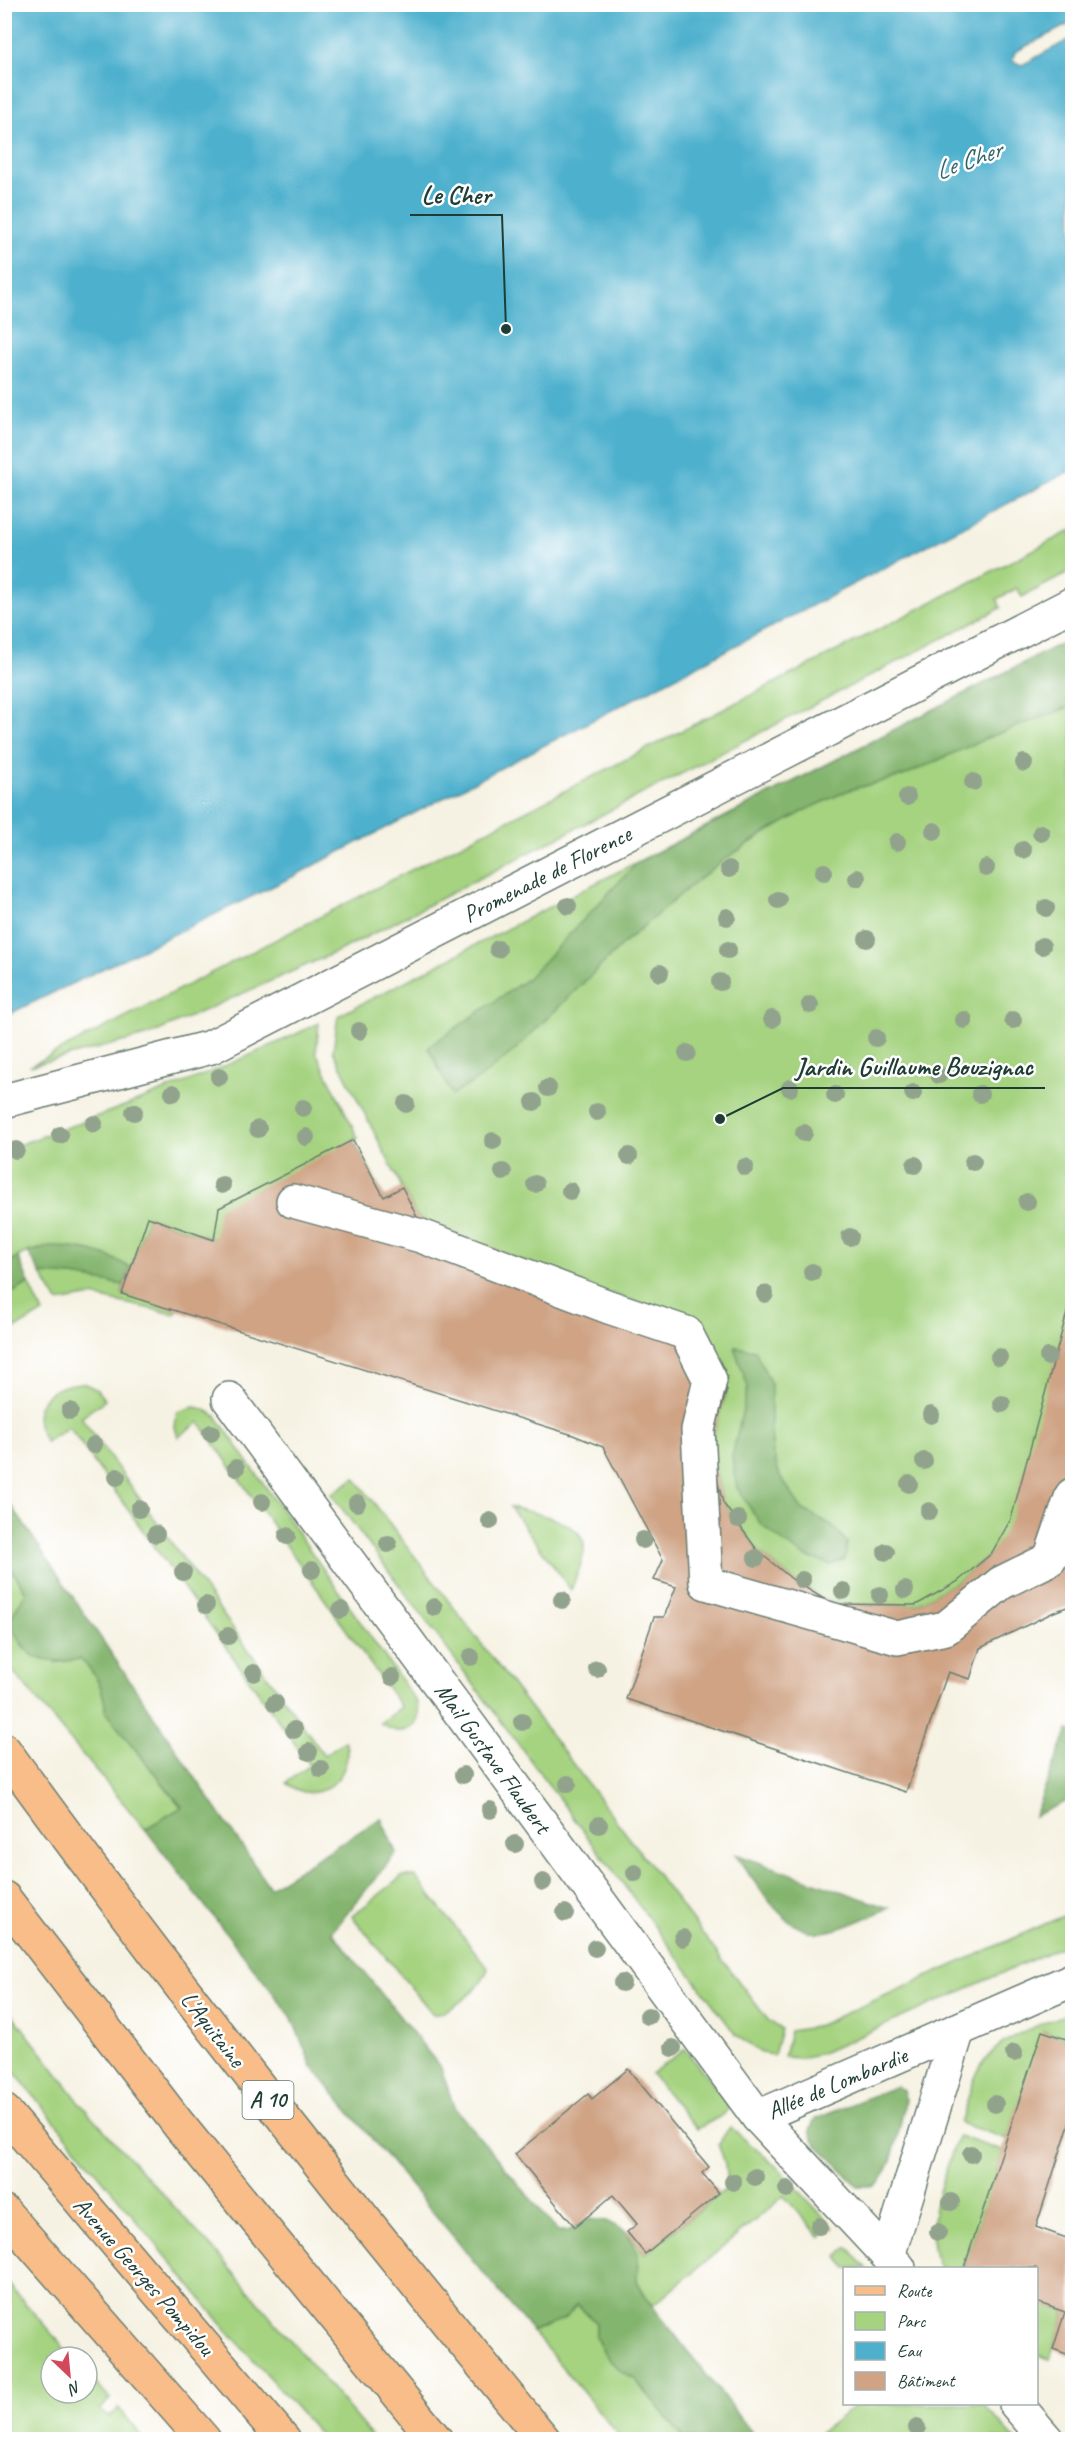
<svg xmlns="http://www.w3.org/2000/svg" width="1077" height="2444" font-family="Caveat,sans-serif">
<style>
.green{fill:#a5d380;stroke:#62885a;stroke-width:1.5}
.forest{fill:#84b56e;stroke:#527951;stroke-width:1.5}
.water{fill:#4eb0cd;stroke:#367680;stroke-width:1.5}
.building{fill:#cfa384}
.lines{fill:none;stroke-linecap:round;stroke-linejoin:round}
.street-casing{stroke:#6a7c71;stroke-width:36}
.primary-casing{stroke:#6a7c71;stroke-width:36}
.highway-casing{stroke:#6a7c71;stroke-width:36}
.street{stroke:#fff;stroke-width:33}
.primary{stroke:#f8bd89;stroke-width:33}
.highway{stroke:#f8bd89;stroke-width:33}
.tree{fill:#92a38d}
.labels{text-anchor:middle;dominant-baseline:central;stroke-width:5;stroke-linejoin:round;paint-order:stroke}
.shield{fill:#fff;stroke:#627771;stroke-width:1.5}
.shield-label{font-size:22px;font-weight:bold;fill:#1f3d34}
.street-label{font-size:24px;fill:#1f3d34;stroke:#fff}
.water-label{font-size:26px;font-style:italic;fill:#2f656a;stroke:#fff}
.leader{fill:none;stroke:#1f3d34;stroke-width:2}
.callout-dot{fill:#1f3d34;stroke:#fff;stroke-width:2}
.callout-label{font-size:26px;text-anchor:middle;font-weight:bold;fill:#1f3d34;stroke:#fff;stroke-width:5;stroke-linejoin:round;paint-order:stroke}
</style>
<rect width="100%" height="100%" fill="#fff"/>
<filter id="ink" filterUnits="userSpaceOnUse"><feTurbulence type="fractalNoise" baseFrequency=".0167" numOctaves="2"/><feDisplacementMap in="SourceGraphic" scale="12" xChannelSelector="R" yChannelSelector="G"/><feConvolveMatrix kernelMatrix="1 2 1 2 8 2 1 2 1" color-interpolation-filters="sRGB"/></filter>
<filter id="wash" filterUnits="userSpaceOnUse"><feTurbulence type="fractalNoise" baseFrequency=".008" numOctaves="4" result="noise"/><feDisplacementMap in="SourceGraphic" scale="24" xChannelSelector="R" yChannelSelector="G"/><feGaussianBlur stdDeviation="1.35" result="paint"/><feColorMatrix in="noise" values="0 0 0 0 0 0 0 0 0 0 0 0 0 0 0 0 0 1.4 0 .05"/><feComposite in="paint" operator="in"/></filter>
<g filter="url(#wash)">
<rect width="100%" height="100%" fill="#f6f2e3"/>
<g class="green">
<path d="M1072,530v41l-50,26 -5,-9 -20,11 4,9 -656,340 -196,87 -119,31z"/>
<path d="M1072,638v808l-24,82 -57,26 -34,28 -41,23 -84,-1 -39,-24 -35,-29 -35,-48 -9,-37 -1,-31 14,-45 -33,-70 -123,-39 -154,-64 -84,-166 5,-35z"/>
<path d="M319,1023l-3,29 42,86 -4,3 30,56 -147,50 -89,-30 -17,51c-28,-17 -64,-26 -96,-18 -11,2 -21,9 -30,14l-1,-114c107,-38 213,-77 315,-127z"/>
<path d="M41,1274l33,2 50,9 -2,9 56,17 -4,3 -82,-18 -34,6z"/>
<path d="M29,1283l14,30 -38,21 -1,-37z"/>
<path d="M83,1383l13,6 9,11 -24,17 243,338 21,-14c10,28 -18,61 -47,49 -4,-1 -8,-5 -12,-7l24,-18 -241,-338 -23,15c-22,-34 1,-57 37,-59z"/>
<path d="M194,1407l10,2 12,7 201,287c8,27 -17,36 -37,20l21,-16 -202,-285 -21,15 -3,-10 2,-15z"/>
<path d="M355,1478l413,542 13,9 -7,26 -13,-2 -25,-18 -405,-541z"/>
<path d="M510,1507c21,6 77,13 74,43 -1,13 -9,28 -13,40z"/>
<path d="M4,1558l22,34 29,71 25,-4c19,17 23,29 27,55l75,94 -37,21 -140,-167z"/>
<path d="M403,1876h12l73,92c-5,19 -35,44 -55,46l-81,-98z"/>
<path d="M1072,1912v30l-250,111 -21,5 -17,-1 6,-26 25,-4z"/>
<path d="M5,2005l79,103 137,150 153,181h-50l-98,-110 -221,-268z"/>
<path d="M1072,2012v29l-29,-10 -36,108 -47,-16c7,-18 11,-41 21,-57 19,-31 60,-41 91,-54z"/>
<path d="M685,2049l46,58 -8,8 -26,14 -46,-55z"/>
<path d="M730,2127l45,38 59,63 -14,9 -36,-41 -132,110 -15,-25 1,-25 -11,-24 18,22 82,-66 -2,-25 -7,-19z"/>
<path d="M958,2136l45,15 -39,117h-25c-19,-44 5,-89 19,-132z"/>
<path d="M848,2247l18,21h-19l-10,-11z"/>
<path d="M5,2280l67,77h-21v36h36v-19l23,25 -10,10 9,9 10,-10 25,31h-139z"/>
<path d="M1037,2302l28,10 -15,47 -13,-4z"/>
<path d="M576,2304l20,19v15l24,33 16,9 46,56 -2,3h-58l-90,-108 14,-4z"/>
<path d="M857,2404h126l32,35h-203z"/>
</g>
<g class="forest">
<path d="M1072,638v68l-85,32 -84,38 -54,14 -45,21 -45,26 -37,24 -35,28 -63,54 -109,107 -36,29 -27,16 -24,-48 99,-68 111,-117z"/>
<path d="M50,1247c31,0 55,5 81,21l-7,17 -50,-9 -33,-2 -13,-22z"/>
<path d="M18,1257l11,26 -24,14v-33z"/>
<path d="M736,1347l19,3 16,34v47l2,22 7,23 22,33 28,15 17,18 -2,17 -14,6 -27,-9 -22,-15 -22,-18 -23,-35 -5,-31 16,-70 -13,-37z"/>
<path d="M4,1495l266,393 111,-70 15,35 -64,79 109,136 13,39 104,124h10l20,-12 19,2 20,11 11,24 -1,25 9,17 111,141h-77l2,-3 -46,-56 -16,-9 -15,-16 -9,-17v-15l-19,-19 -11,14 -34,13 -220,-264 -21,-51 -146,-187 37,-22 -76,-94c-3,-25 -7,-37 -26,-54 -41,7 -54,0 -71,-38l17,-29 -21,-34z"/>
<path d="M1068,1730l4,1v68l-38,17z"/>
<path d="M735,1854l154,54c-22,9 -43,21 -67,24 -36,5 -68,-52 -87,-78z"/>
<path d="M896,2086l7,5 2,9c-4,19 -12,75 -29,84 -5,3 -12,2 -18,2l-44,-44 -4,-12 5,-11z"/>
</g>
<path class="water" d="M5,4l1067,1v21l-5,-1 -52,27 -3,9 10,4 50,-27v432l-780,407 -287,139z"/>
<g id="blocks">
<g class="building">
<path d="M353,1140l31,57 18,-10 15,30 154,64 141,76 15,33 -14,45 1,31 9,37 35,48 35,29 39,24 84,1 41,-23 34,-28 20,-35 57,-210 4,1v295l-18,7 -74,36 -10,31 -22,-7 -42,120 -280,-93 28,-82h10l12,-30 -22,-7 9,-20 -60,-113 -30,-12 -451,-141 26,-77 66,23 5,-32z"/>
<path d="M1042,2031l30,10v74l-36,112 36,13v116l-19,-7 12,-37 -29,-10v-34h-72z"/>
<path d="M628,2069l81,98 -7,6 17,20 -74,61 -18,-22 10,-8 -24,-29 -38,32 -60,-73 73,-60 4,5z"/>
</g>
</g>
</g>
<g filter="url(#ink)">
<use href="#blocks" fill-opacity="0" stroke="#6a7c71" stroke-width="1.5"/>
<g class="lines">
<defs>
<g id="street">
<path d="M4,1101l207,-54 861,-443"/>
<path d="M293,1201l128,35 188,71 77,26 24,47 -12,50 8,153 191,55 49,-10 55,-45 49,-24 22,-64"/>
<path d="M229,1399l529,718 141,151"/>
<path d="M758,2117l314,-137"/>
<path d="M888,2256l70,-226"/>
<path d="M1016,2404l31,36"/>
</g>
<g id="primary">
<path d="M4,2111l280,329"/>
<path d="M4,2212l200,228"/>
</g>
<g id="highway">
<path d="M4,1750c172,237 354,465 540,690"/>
<path d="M4,1898l175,227 257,315"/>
</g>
</defs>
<use href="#street" class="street-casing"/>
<use href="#primary" class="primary-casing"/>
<use href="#highway" class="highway-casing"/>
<use href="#street" class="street"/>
<use href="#primary" class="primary"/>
<use href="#highway" class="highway"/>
</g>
<g class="tree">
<circle cx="1024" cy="763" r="9"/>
<circle cx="973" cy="782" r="9"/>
<circle cx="907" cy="797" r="9"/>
<circle cx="934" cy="831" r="9"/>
<circle cx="1041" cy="833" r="9"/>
<circle cx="897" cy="842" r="9"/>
<circle cx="1023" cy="850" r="9"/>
<circle cx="986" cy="868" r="9"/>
<circle cx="729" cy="869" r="9"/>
<circle cx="824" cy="872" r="9"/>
<circle cx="857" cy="878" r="9"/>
<circle cx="778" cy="900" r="9"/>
<circle cx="568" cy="906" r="9"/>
<circle cx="1046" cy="908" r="9"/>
<circle cx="727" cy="917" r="9"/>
<circle cx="867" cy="939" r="9"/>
<circle cx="1042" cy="946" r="9"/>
<circle cx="498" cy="949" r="9"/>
<circle cx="728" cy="950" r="9"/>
<circle cx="660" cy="973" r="9"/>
<circle cx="720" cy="982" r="9"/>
<circle cx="810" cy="1005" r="9"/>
<circle cx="772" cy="1019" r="9"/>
<circle cx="964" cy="1020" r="9"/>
<circle cx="1013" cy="1020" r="9"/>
<circle cx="359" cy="1031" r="9"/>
<circle cx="876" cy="1038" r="9"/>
<circle cx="687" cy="1053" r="9"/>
<circle cx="939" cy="1075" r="9"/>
<circle cx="219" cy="1077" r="9"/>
<circle cx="548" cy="1088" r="9"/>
<circle cx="790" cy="1088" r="9"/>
<circle cx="173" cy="1093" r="9"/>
<circle cx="913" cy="1093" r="9"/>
<circle cx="980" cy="1094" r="9"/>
<circle cx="835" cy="1095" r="9"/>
<circle cx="534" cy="1102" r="9"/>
<circle cx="406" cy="1104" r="9"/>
<circle cx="303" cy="1108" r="9"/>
<circle cx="134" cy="1112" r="9"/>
<circle cx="597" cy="1112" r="9"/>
<circle cx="94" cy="1124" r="9"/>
<circle cx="258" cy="1129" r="9"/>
<circle cx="804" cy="1133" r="9"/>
<circle cx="60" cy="1135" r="9"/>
<circle cx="306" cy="1137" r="9"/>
<circle cx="493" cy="1141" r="9"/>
<circle cx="16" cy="1150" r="9"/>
<circle cx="629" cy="1156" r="9"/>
<circle cx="973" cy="1162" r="9"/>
<circle cx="915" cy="1165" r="9"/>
<circle cx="745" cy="1167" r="9"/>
<circle cx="503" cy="1172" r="9"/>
<circle cx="535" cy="1184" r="9"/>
<circle cx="222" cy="1185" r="9"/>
<circle cx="570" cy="1191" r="9"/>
<circle cx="1027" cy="1202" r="9"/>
<circle cx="850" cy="1237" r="9"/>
<circle cx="812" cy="1272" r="9"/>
<circle cx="765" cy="1294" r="9"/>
<circle cx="999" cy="1357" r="9"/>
<circle cx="1048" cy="1357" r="9"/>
<circle cx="1002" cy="1404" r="9"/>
<circle cx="70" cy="1411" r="9"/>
<circle cx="931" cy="1415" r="9"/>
<circle cx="211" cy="1433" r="9"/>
<circle cx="94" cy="1445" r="9"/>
<circle cx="924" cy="1461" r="9"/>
<circle cx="236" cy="1468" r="9"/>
<circle cx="117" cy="1477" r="9"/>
<circle cx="909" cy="1484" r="9"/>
<circle cx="262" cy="1502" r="9"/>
<circle cx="357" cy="1503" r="9"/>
<circle cx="139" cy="1509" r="9"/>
<circle cx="929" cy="1511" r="9"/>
<circle cx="738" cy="1519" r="9"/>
<circle cx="490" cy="1521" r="9"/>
<circle cx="156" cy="1534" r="9"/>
<circle cx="287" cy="1536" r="9"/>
<circle cx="643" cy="1540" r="9"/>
<circle cx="388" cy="1544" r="9"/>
<circle cx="886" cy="1552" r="9"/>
<circle cx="756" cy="1558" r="9"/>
<circle cx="312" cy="1570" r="9"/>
<circle cx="183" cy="1572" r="9"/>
<circle cx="802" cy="1580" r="9"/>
<circle cx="905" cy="1590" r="9"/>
<circle cx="843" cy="1591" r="9"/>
<circle cx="880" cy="1595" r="9"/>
<circle cx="562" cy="1600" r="9"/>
<circle cx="206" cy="1605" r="9"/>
<circle cx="434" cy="1607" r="9"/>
<circle cx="341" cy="1610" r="9"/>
<circle cx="228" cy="1636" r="9"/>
<circle cx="471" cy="1657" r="9"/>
<circle cx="597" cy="1669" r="9"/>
<circle cx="254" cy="1673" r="9"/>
<circle cx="392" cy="1677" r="9"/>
<circle cx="275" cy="1703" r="9"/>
<circle cx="522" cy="1722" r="9"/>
<circle cx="294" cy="1730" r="9"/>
<circle cx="309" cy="1752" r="9"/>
<circle cx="321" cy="1769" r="9"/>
<circle cx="463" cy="1775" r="9"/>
<circle cx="568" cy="1784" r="9"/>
<circle cx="490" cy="1810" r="9"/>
<circle cx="599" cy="1825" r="9"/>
<circle cx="515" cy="1844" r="9"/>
<circle cx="635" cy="1873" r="9"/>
<circle cx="543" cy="1882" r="9"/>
<circle cx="565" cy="1913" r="9"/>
<circle cx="683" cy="1938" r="9"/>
<circle cx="595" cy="1948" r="9"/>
<circle cx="622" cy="1983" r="9"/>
<circle cx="648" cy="2016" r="9"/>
<circle cx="673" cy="2048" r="9"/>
<circle cx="1014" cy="2053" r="9"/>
<circle cx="995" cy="2104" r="9"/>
<circle cx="971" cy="2154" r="9"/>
<circle cx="755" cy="2177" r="9"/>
<circle cx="733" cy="2182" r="9"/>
<circle cx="787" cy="2189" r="9"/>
<circle cx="951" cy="2202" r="9"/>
<circle cx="819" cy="2226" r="9"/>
<circle cx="938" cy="2232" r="9"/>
<circle cx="917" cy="2428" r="9"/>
</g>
</g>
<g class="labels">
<rect class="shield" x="242.5" y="2081" width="51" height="38" rx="4.5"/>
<g class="shield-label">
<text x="268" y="2100">A 10</text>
</g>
<g class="street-label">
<text transform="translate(547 874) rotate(-27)">Promenade de Florence</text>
<text transform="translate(493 1758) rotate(54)">Mail Gustave Flaubert</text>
<text transform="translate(213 2029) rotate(52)">L'Aquitaine</text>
<text transform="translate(837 2083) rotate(-23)">Allée de Lombardie</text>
<text transform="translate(144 2276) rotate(49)">Avenue Georges Pompidou</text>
</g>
<g class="water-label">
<text transform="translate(968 160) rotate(-20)">Le Cher</text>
</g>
</g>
<path class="leader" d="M506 329L502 215H410M720 1119L783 1088H1045"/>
<g class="callout-dot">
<circle cx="506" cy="329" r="6"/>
<circle cx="720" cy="1119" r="6"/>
</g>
<g class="callout-label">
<text x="456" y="203">Le Cher</text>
<text x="914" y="1075">Jardin Guillaume Bouzignac</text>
</g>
<rect width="1077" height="2444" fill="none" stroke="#fff" stroke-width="24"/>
<rect x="843" y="2267" width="195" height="138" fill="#ffffff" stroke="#a5b1ae" stroke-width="1.5"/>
<rect x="855" y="2286" width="30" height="9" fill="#f8bd89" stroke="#a5b1ae" stroke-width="1.5"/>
<text x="897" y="2297" font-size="18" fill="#1f3d34">Route</text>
<rect x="855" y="2312" width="30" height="18" fill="#a5d380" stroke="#a5b1ae" stroke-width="1.5"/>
<text x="897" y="2327" font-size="18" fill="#1f3d34">Parc</text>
<rect x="855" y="2342" width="30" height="18" fill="#4eb0cd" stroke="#a5b1ae" stroke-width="1.5"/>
<text x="897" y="2357" font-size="18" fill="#1f3d34">Eau</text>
<rect x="855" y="2372" width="30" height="18" fill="#cfa384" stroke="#a5b1ae" stroke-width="1.5"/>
<text x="897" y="2387" font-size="18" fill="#1f3d34">Bâtiment</text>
<g transform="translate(69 2375) rotate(154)"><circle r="28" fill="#ffffff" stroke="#a5b1ae" stroke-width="1.5"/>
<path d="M0-4.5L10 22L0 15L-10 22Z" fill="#d1495b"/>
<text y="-9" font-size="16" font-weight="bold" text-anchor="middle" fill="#1f3d34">N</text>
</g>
</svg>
